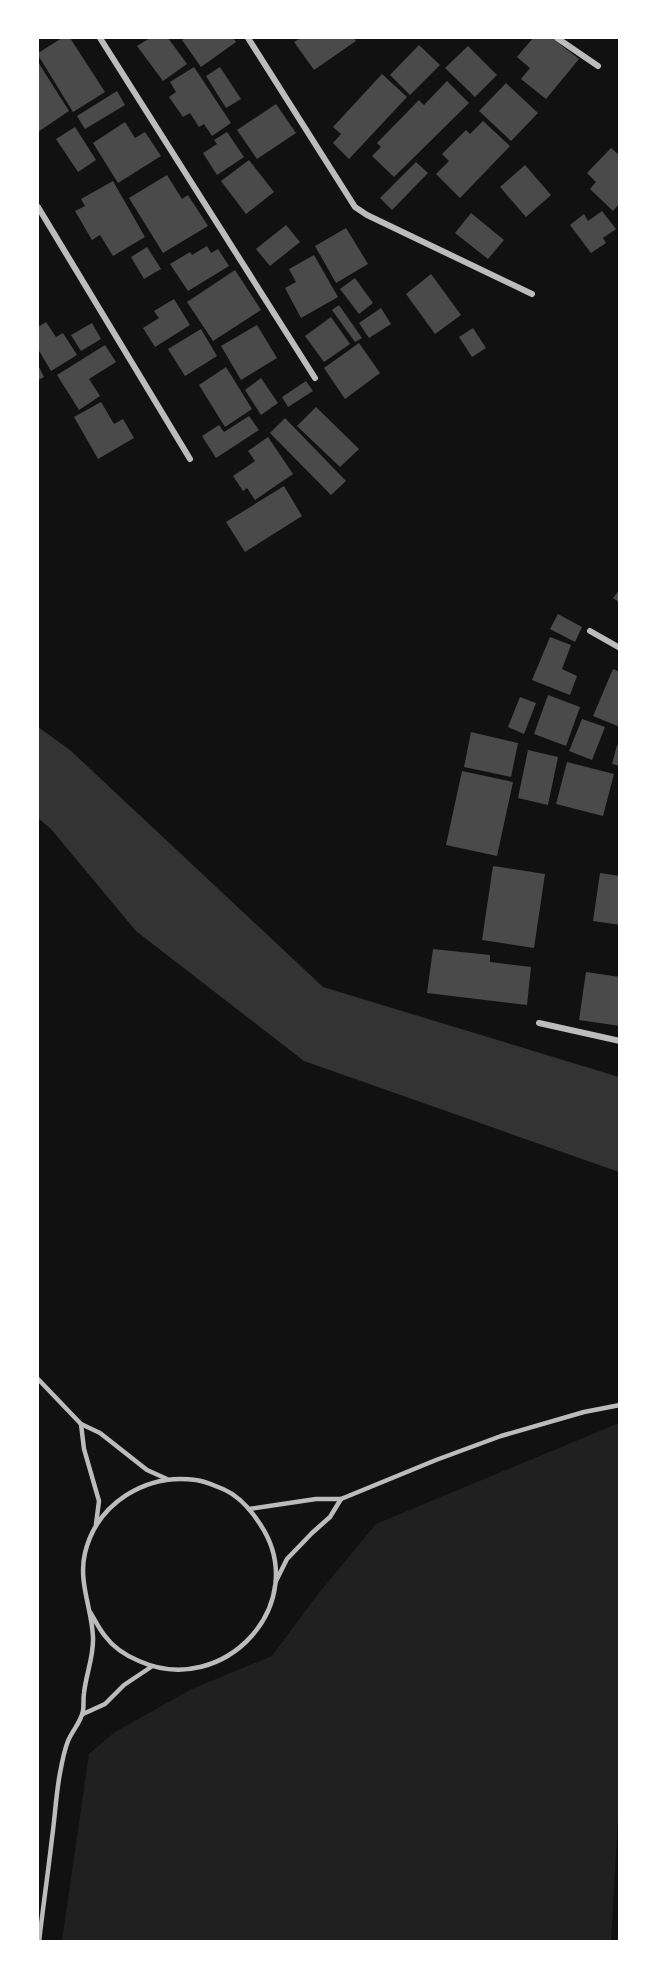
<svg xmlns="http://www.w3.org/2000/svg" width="657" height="1979" font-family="'Work Sans',sans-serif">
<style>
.green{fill:#202020}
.water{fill:#333}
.building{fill:#4a4a4a}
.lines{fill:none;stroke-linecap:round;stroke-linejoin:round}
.service{stroke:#bcbcbc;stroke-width:4.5}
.minor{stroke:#bcbcbc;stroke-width:6}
</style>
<rect width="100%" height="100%" fill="#111"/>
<path class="green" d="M619,1423l1,359 -9,159h-549l27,-187 26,-22 77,-43 80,-33 46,-62 58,-70z"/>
<path class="water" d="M38,727l32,23 253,237 296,90v95l-315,-111 -168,-130 -85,-102 -13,-11z"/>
<g class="building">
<path d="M62,38h8l35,54 -32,20 -35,-57v-2z"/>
<path d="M150,38h18l19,26 -24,17 -26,-35z"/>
<path d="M186,38h47l3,4 -35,25 -19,-27z"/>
<path d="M301,38h53l2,3 -42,29 -20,-28z"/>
<path d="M533,38h19l27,21 -33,40 -25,-20 9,-11 -13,-11z"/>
<path d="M419,45l21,20 -30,30 -20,-20z"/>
<path d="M468,46l29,29 -22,22 -30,-29z"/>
<path d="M38,62l31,49 -31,21z"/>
<path d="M194,67l37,56 -19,13 -8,-12 -5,3 -9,-14 -7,4 -14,-20 7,-5 -6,-10z"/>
<path d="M220,67l21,32 -15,9 -20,-32z"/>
<path d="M382,74l25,23 -58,62 -16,-16 8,-9 -8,-7z"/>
<path d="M447,81l22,22 -75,74 -22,-21 9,-9 -4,-4 42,-43 5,5z"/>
<path d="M506,83l32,30 -27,28 -32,-30z"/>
<path d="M117,91l8,14 -40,24 -8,-13z"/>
<path d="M276,104l20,29 -39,26 -20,-29z"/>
<path d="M483,121l27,25 -50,52 -24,-24 13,-13 -7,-7 24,-24 4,4z"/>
<path d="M125,122l10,16 10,-6 16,24 -43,27 -25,-40z"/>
<path d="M75,127l21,33 -18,12 -22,-33z"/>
<path d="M227,132l17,25 -27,18 -14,-22 14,-9 -3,-4z"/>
<path d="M611,148l9,8v47l-7,8 -23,-22 6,-7 -9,-9z"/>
<path d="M249,160l25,32 -28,22 -25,-33z"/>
<path d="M416,162l12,11 -36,37 -12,-12z"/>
<path d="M525,165l26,30 -25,22 -26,-30z"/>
<path d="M167,175l15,24 6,-4 20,31 -45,27 -34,-55z"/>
<path d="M113,181l32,56 -32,19 -13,-21 -8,5 -17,-29 10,-5 -4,-7z"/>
<path d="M602,211l14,18 -13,9 3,5 -15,10 -21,-28 14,-11 4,7z"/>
<path d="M471,213l33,27 -16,19 -33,-26z"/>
<path d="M286,225l14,17 -30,24 -14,-17z"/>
<path d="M346,228l22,36 -32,19 -21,-37z"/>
<path d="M207,246l4,7 7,-4 11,17 -41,25 -18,-27 20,-12 2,3z"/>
<path d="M147,247l14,22 -17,10 -13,-22z"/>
<path d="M314,255l24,42 -37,21 -16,-30 11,-6 -7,-13z"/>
<path d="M235,270l26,40 -48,31 -26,-39z"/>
<path d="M431,274l30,41 -26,19 -29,-40z"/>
<path d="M355,278l18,25 -14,11 -19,-25z"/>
<path d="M174,299l16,26 -35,22 -12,-19 16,-10 -5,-7z"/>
<path d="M339,305l23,33 -7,4 -23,-32z"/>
<path d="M381,308l10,16 -22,14 -10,-15z"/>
<path d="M331,317l19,27 -26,18 -19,-26z"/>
<path d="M46,322l10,15 7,-4 14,22 -26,16 -13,-22v-22z"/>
<path d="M92,323l9,16 -20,12 -10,-16z"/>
<path d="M257,325l20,33 -36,22 -20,-34z"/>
<path d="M473,328l13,20 -14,9 -13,-20z"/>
<path d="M201,329l16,27 -32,20 -17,-27z"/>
<path d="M359,343l21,30 -35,26 -21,-31z"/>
<path d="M105,345l11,17 -27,17 11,17 -21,14 -22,-35z"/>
<path d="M38,365l6,12 -6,3z"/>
<path d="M226,367l26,42 -27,18 -26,-42z"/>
<path d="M261,378l17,25 -17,12 -16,-25z"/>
<path d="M306,381l7,10 -25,16 -6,-10z"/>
<path d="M101,402l13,22 9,-5 11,19 -36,21 -24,-42z"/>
<path d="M316,407l43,42 -19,18 -43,-41z"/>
<path d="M249,416l10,14 -43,28 -14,-22 17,-11 5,7z"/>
<path d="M285,418l61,63 -15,14 -61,-62z"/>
<path d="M268,437l25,37 -38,26 -8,-12 -4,3 -10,-15 22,-15 -7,-10z"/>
<path d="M284,486l18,30 -57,36 -19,-30z"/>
<path d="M620,589v14l-7,-5z"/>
<path d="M558,614l24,13 -7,15 -25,-13z"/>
<path d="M550,637l21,8 -9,24 15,7 -7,19 -38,-15z"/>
<path d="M613,669l7,3v55l-27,-11z"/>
<path d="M548,695l32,12 -14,39 -32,-12z"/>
<path d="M520,697l16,6 -12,31 -16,-7z"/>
<path d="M582,719l23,8 -13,33 -23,-9z"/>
<path d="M471,732l47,11 -7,34 -47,-10z"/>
<path d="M617,745l3,1v20l-8,-2z"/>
<path d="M528,750l30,7 -10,48 -30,-7z"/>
<path d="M567,762l47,12 -11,42 -47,-12z"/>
<path d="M462,771l51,11 -16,74 -51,-11z"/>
<path d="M493,866l52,8 -11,74 -52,-8z"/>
<path d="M600,873l20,3v49l-27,-4z"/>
<path d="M433,949l57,6v7l41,5 -4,38 -100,-12z"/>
<path d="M586,972l34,5v49l-41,-6z"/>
</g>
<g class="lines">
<g class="service">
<path d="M38,1379l43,45 19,9 47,37 20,9"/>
<path d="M81,1424l3,25 15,52 -3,23"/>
<path d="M249,1509l67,-10h25l95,-39 65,-24 83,-24 36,-7"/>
<path d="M276,1581l11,-22 25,-26 18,-16 11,-18"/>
<path d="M83,1714l22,-10 19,-19 27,-18"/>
<path d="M39,1942c4,-35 9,-69 13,-104 3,-21 4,-44 8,-65 2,-11 4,-22 8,-32 4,-10 13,-19 15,-30 1,-6 0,-12 1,-18 2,-19 10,-37 9,-56 -1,-28 -15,-55 -8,-84 12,-50 61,-80 111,-73 9,1 19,6 27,9 16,7 28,21 37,35 53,79 -36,175 -121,137 -12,-5 -26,-14 -34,-25 -6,-7 -10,-16 -15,-24"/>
</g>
<g class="minor">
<path d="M100,38l215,340"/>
<path d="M248,38l107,169 12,8 165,79"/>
<path d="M557,38l41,28"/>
<path d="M38,207l152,252"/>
<path d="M590,631l30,17"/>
<path d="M539,1023l81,18"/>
</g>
</g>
<rect width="657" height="1979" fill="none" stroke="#ffffff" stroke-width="78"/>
</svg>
